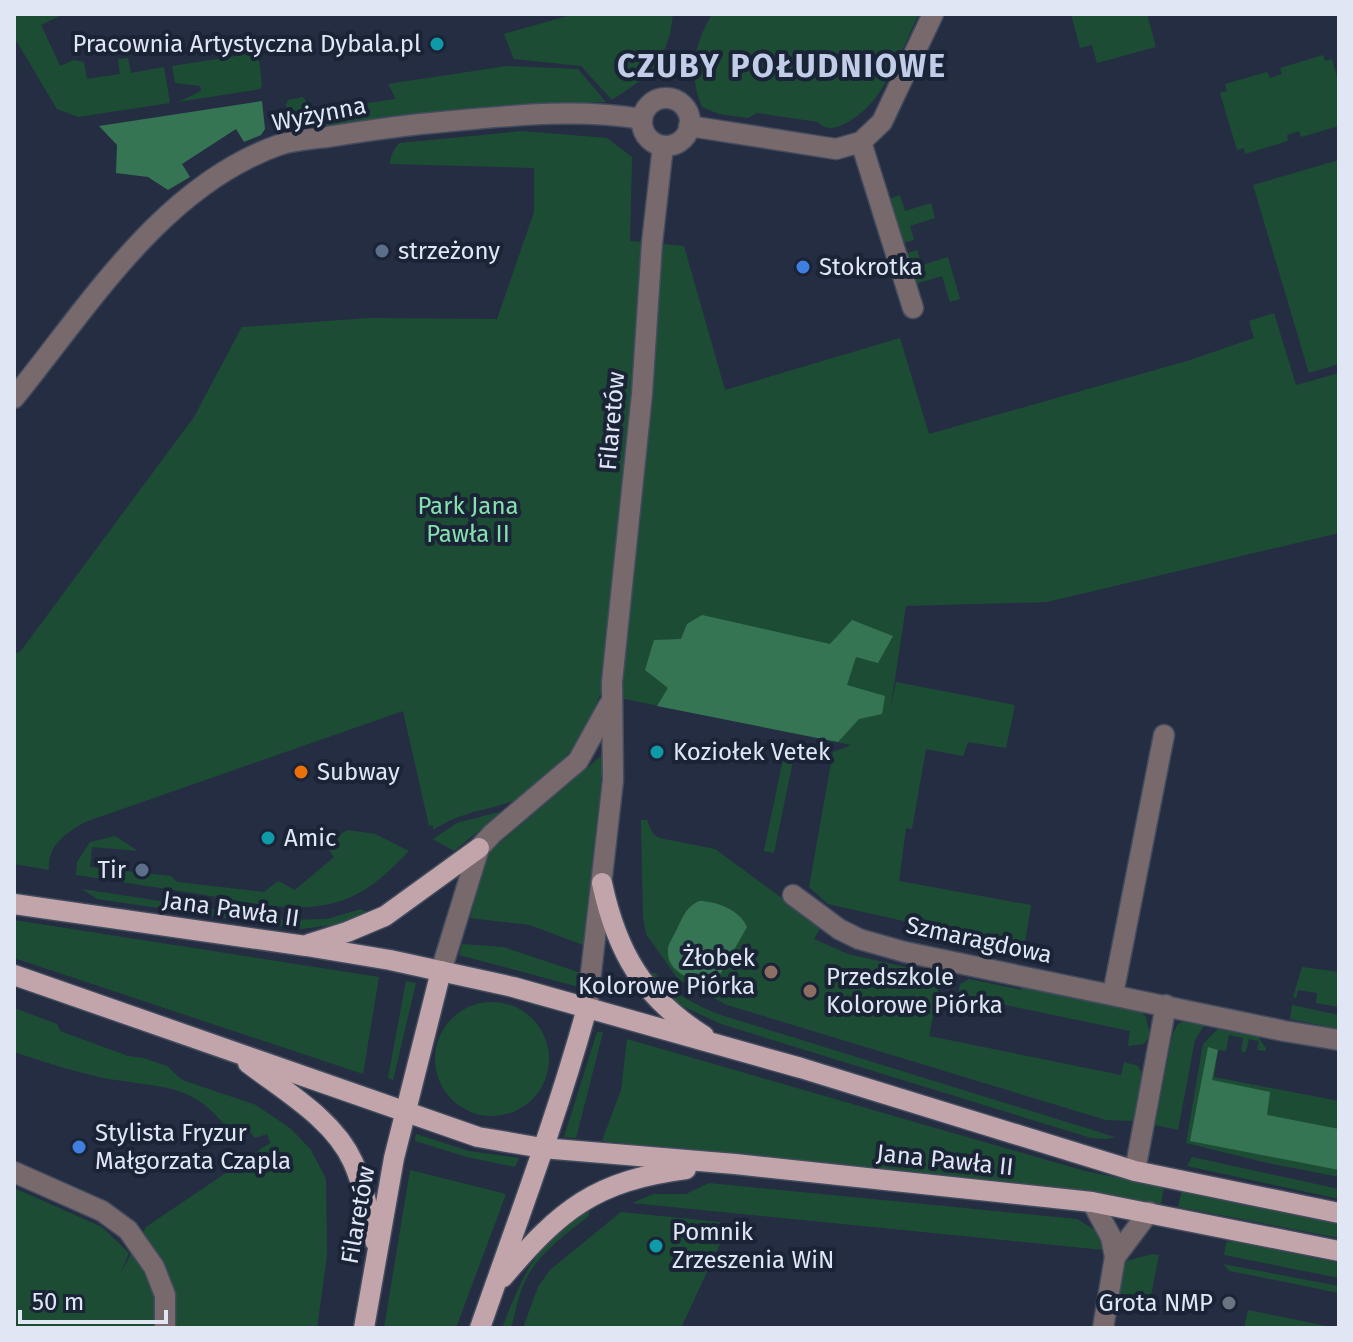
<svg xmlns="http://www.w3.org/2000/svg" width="1353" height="1342" font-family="'Fira Sans',sans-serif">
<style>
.green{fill:#1c4d34}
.forest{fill:#367554}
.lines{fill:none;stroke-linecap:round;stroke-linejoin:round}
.minor-casing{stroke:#434b5e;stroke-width:23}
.major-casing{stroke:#434b5e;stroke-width:23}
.minor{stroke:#77696c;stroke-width:20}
.major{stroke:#c1a5aa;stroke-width:20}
.culture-dot{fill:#0f9aa8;stroke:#1b2337;stroke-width:3}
.service-dot{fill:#5c6f8a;stroke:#1b2337;stroke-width:3}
.shop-dot{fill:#3f7fe0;stroke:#1b2337;stroke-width:3}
.food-dot{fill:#e8710a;stroke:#1b2337;stroke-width:3}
.education-dot{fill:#8d6e63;stroke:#1b2337;stroke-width:3}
.worship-dot{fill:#6b7280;stroke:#1b2337;stroke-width:3}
.labels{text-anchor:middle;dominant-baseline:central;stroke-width:8;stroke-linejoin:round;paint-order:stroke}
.poi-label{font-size:24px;fill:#e0e6f4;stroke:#1b2337;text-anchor:start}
.street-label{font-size:24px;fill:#e0e6f4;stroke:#1b2337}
.park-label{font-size:24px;fill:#84e1ae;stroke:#1b2337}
.district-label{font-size:32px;font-weight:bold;letter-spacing:2px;fill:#c2cde8;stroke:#1b2337}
</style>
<rect width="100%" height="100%" fill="#252d42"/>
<g class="green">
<path d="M14,14h50l-23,11 19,41 14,-6 10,2 3,17 33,-5 -2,-15 10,-1 3,15 33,-6 6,36 -92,14 -21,-8 -43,-72z"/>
<path d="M575,14h98l-3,20 -12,35 -46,31 -31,-34 -67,-7 -10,-25z"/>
<path d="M712,14h207c-19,38 -36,95 -79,112 -9,3 -15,3 -22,-4l-61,-9 -9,5 -29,-4 -17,-7c-14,-34 -8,-62 10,-93z"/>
<path d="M1071,14h76l9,33 -59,16 -5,-18 -12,3z"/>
<path d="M252,39l5,3 5,43 -2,4 -82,13 23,-11 -1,-5 -25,-3 -3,-17 64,-10 -2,-14z"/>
<path d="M1323,55l2,6 7,-2 7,25v42l-38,11 -2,-6 -12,4 1,6 -43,13 -1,-6 -7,2 -17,-57 7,-2 -2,-7 42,-12 3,6 12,-4 -2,-6z"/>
<path d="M507,66l71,3 28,33c-103,2 -205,14 -307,29 -13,-5 -17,-19 -11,-31l15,-3 9,14 84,-12 -8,-15z"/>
<path d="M522,131l85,7 25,19 -2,84 54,5 41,144 175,-52 29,96 258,-73 67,-23 -5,-17 25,-8 22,72 43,-12v160l-292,69 -141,4 -16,105 6,-29 119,23 -9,43 -38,-6 -5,14 -37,-7 -14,80 -6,-1 -7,53 132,24 -7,43 -196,-44 -19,-17 24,-135 18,-7 -251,-51c-16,46 -26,57 -63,88 -7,7 -15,15 -24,19 -31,11 -51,10 -80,29v-5l-4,1 -26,-115 -318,111c-19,11 -38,23 -36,48l-35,-6v-210l6,-2 174,-235 48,-90 127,-9 128,1 37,-107v-44l-144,-4c1,-9 3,-15 10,-21z"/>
<path d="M1339,160v204l-30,9 -56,-188z"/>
<path d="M900,195l5,16 26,-8 4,15 -25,8 4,14 -11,3 -16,-43z"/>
<path d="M917,250l5,15 26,-8 12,42 -10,3 -8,-26 -30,9 -7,-31z"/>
<path d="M784,754l10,2 -20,97 -10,-2z"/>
<path d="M601,756l3,1 -21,188 -53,-20 -60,-7 18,-65z"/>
<path d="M503,811l-49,40 -21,-12 24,-16z"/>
<path d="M641,820h6l6,14 6,4 56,11 106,78 -7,12 34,15 88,20 4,6 -11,56 192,39 3,-13 14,4 4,8 -9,47 -27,-1 -379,-115 -49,-26 -32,-45 -3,-17z"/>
<path d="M347,830l28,4 34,17c-21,21 -40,41 -69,50 -43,14 -92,1 -135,-6 -43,-7 -86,-13 -129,-20l1,-13 13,-20 25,-6 23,15 -46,-4 -2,20 81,9 6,6 87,10 14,-11 17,9 39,-33 -9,-12z"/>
<path d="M82,889l201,31 44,-1 34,-10 8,4 -28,11 -40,5 -204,-30z"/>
<path d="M14,920l365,57 -16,97 -349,-116z"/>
<path d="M462,944l41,3 78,26 -2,14 -120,-32z"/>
<path d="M1302,967l37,5v35l-23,-4 1,-10 -19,-3 -2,8 -3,-1z"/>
<path d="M645,973h10c20,22 39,31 66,42l394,122 -8,2 -16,-1 -370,-114 -45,-21z"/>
<path d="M969,979l52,11 2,-6 113,23 10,10 4,18 -6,9 -16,2 2,-15 -172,-36 2,-11z"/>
<path d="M406,981l10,2 -23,97 -5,-2z"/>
<circle cx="492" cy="1059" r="57"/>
<path d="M1292,1005l47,10v14l-49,-10z"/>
<path d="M14,1008l43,16 3,7 68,25 15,2 24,8 15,14 74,25 35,24 20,21 15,29 1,76 -10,73h-303v-140l88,39 27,26 -9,21 26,-47 127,-86 -3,1 -3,-8 -12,4 -5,-6 -15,7c-42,-64 -79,-48 -144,-64 -26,-6 -52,-15 -77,-23z"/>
<path d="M1188,1019l19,2 -12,19 -17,90 -23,-5 18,-92 5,-9z"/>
<path d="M1218,1029l40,8 8,11v3l-9,-1 2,-9 -10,-2 -3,12 -3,2 -2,-3 2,-12 -14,-3 -3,16 -8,-1 -4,27 125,24v76l-76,-15 -77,-19 17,-99z"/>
<path d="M597,1032h6l-27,106 -12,-1z"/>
<path d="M627,1039l458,132 79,16 -3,17 -92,-15 -467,-48 19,-51z"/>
<path d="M416,1134l53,17 50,7 -4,9 -48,-10 -52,-16z"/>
<path d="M1192,1157l147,32v10l-152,-33z"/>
<path d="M410,1170l96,24 -50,134h-72z"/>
<path d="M709,1183l368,36 21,13 6,18 -472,-47 22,-9h32z"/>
<path d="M1182,1190l157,33v15l-161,-31z"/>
<path d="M589,1210v6c-22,17 -50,37 -63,63 -8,15 -10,33 -15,49h-9c22,-56 34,-85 87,-118z"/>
<path d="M621,1212l99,10 6,9 -45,97h-158l15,-41 12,-17z"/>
<path d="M1232,1241l107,22v15l-115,-23 2,-12z"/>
<path d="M1152,1254l7,1 -9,45 -33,-6 6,-32z"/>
<path d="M1223,1264l116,22v7l-109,-22z"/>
<path d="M1248,1310l88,18h-92z"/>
</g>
<g class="forest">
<path d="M262,101l3,28 -4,6 -17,7 -8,-13 -54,35 8,13 -22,13 -20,-13 -32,-4 1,-28 -18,-19z"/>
<path d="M702,615l128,29 22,-24 41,16 -15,27 -22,-6 -9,28 38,11 -3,18 -23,5 -21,23 -181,-36 11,-18 -23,-18 9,-30 27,-1 6,-15z"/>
<path d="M699,901c17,0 41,9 48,26l-33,58c-19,-4 -49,-11 -46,-37 1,-5 6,-13 8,-17 7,-14 9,-23 23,-30z"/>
<path d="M1208,1047l10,3 -6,30 58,12 -3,23 72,14v41l-149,-29z"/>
</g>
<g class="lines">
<defs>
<g id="minor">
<circle cx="666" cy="122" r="24"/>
<path d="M689,126l147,23 25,-7 21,-20 51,-108"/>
<path d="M861,142l52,166"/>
<path d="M14,398c75,-92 148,-212 265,-253 15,-5 32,-6 48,-8 38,-6 76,-12 115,-15 66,-6 133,-14 200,-3"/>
<path d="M793,895l46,34 20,10 46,13 379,79 55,9"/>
<path d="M441,971l38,-123 13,-14 86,-73 31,-56"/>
<path d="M1113,994l51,-259"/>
<path d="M587,1008l26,-228 -1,-98 30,-288 10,-151 11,-97"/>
<path d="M1135,1171l31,-166"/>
<path d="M14,1172l88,39 26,19 26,37 11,28v33"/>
<path d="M1092,1202l19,35 4,20 34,-45"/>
<path d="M1103,1328l12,-71"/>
</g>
<g id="major">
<path d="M602,883c15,70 41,114 102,153"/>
<path d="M14,904l292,42 84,14 123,27 288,81 334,103 204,42"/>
<path d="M309,944l38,-12 38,-16 94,-68"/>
<path d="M14,975l464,162 64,11 193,16 357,38 247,49"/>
<path d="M248,1063c35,27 86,56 105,99 11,25 16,52 22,79"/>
<path d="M503,1277c58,-68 92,-96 183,-108"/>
<path d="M364,1328l30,-170 47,-187"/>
<path d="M480,1328c37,-106 77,-211 107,-320"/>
</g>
</defs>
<use href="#minor" class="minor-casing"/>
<use href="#major" class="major-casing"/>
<use href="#minor" class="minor"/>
<use href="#major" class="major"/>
</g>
<g class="culture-dot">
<circle cx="437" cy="44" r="8"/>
<circle cx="657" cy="752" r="8"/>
<circle cx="268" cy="838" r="8"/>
<circle cx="656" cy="1246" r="8"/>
</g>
<g class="service-dot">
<circle cx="382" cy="251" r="8"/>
<circle cx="142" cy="870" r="8"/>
</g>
<g class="shop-dot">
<circle cx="803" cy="267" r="8"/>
<circle cx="79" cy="1147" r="8"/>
</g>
<circle class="food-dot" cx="301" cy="772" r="8"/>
<g class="education-dot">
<circle cx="771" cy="972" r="8"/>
<circle cx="810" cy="991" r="8"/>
</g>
<circle class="worship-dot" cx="1229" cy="1303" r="8"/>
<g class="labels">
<g class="poi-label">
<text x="421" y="44" text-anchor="end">Pracownia Artystyczna Dybala.pl</text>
<text x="398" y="251">strzeżony</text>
<text x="819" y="267">Stokrotka</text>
<text x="673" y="752">Koziołek Vetek</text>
<text x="317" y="772">Subway</text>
<text x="284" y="838">Amic</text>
<text x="126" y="870" text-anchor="end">Tir</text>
<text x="755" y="958" text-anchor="end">Żłobek<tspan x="755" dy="28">Kolorowe Piórka</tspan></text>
<text x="826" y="977">Przedszkole<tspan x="826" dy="28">Kolorowe Piórka</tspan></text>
<text x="95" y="1133">Stylista Fryzur<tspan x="95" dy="28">Małgorzata Czapla</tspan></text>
<text x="672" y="1232">Pomnik<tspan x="672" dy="28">Zrzeszenia WiN</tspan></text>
<text x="1213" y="1303" text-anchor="end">Grota NMP</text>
</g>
<g class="street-label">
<text transform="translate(319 114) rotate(-11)">Wyżynna</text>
<text transform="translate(612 421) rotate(-85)">Filaretów</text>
<text transform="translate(231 909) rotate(8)">Jana Pawła II</text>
<text transform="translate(979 940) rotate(12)">Szmaragdowa</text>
<text transform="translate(945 1160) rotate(6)">Jana Pawła II</text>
<text transform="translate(358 1215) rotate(-80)">Filaretów</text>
</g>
<g class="park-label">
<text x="468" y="506">Park Jana<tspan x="468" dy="28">Pawła II</tspan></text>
</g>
<g class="district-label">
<text x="782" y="66">CZUBY POŁUDNIOWE</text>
</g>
</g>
<rect width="1353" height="1342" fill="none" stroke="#e0e6f4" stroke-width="32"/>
<path d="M20 1310v12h146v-12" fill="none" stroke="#e0e6f4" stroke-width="4"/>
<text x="32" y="1310" font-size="24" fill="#e0e6f4" stroke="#1b2337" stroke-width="6" paint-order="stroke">50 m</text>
</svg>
